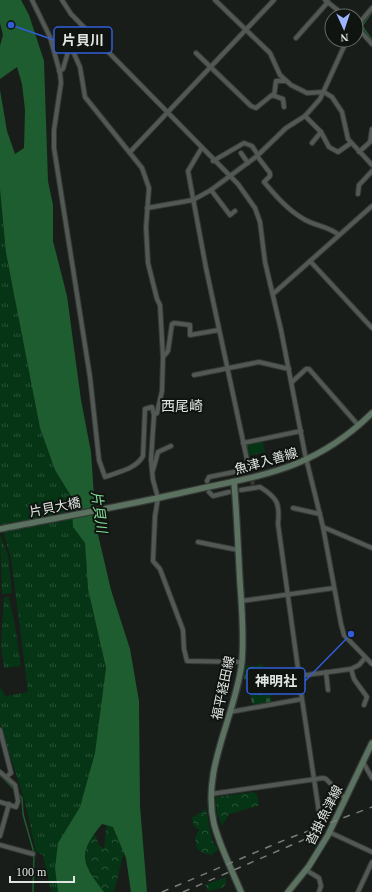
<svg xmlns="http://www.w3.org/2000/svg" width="372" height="892" font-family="'Times New Roman','Noto Sans JP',serif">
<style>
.grass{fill:url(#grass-tufts)}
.forest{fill:url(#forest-crowns)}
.cemetery{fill:url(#cemetery-stones)}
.water{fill:#1e5d2f}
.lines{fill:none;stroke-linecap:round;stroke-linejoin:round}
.stream{stroke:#1e5d2f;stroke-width:1.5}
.street-tunnel{stroke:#363b37;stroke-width:4;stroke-dasharray:4 2;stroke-linecap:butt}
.street-casing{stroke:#353936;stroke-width:6}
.secondary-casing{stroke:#353936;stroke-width:8}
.street{stroke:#525853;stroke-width:4}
.secondary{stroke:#5c7260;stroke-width:5.5}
.rail{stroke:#787d79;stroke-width:1.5;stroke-dasharray:7 7;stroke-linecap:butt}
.labels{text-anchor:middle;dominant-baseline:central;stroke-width:4;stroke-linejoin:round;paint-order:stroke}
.street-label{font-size:13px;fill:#e1e5e2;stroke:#0f1410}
.neighbourhood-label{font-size:14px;fill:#e1e5e2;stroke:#0f1410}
.water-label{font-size:14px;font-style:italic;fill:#87dd98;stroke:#0f1410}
.leader{fill:none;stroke:#315dd9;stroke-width:1.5}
.callout-dot{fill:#315dd9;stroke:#0f1410;stroke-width:1.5}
.callout{fill:#0f1410;stroke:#315dd9;stroke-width:1.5}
.callout-label{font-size:14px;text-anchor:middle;font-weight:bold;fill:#e1e5e2}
</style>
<defs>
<pattern id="grass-tufts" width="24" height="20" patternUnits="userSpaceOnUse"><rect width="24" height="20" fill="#063515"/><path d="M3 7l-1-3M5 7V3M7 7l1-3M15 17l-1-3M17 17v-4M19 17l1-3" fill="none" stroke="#2a5237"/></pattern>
<pattern id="forest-crowns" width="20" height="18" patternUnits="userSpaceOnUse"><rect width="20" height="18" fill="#063515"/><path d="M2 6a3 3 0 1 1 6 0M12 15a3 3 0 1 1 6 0" fill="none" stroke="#2a5237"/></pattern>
<pattern id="cemetery-stones" width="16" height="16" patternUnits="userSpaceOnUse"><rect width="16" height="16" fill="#063515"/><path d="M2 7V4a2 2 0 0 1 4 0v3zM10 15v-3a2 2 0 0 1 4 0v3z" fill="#2a5237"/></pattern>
</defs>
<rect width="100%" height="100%" fill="#181d19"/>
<g class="grass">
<path d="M0,189l6,64 34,175 15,42 16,26 2,31 12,16 3,46 18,79 -10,83 -16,56 -22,36 1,49h-8l-8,-37 -7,-3 -11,-50 -25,-79v-36l6,9 22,-4 -17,-134 -11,-36z"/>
<path d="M262,440l3,12 -17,4 -2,-10z"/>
<path d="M0,534l8,21 4,38 -10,1z"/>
<path d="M4,597h5l6,29 6,40 -17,2 -3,-22z"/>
</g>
<g class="forest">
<path d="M253,792l4,2 2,12c-11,1 -19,6 -30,8l-7,12 -5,-13 -1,-16z"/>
<path d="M206,809l6,31 6,9 -6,6 -9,-2 -6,-4 -2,-11 4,-8 -5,-4 -2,-8z"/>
<path d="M115,815l10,33 -11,44h-42l3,-35 13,-25 8,4 2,8 6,5 3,-30z"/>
<path d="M226,877v7l-4,4 -14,3 -3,-6z"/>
</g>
<path class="cemetery" d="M263,664l2,9h6l2,11 -4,2 3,16 -19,4 -3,-12v-15l-6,1 2,-15 5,2z"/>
<path class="water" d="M0,0h21l8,15 15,46 4,120 5,24v36l14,55 14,104 10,52 5,74 15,64 19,59 9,52 1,105 7,86h-16l-5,-34 -13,-31 -11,-3c-25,30 -21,39 2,68h-46l-3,-24 3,-25 22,-36 15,-54 11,-85 -18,-79 -3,-46 -12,-16 -2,-31 -16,-26 -15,-42 -34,-175 -6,-64v-99l7,41 8,23 9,-6 1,-38 -3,-26 -5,-17 -17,12v-33l3,-11 -3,-12z"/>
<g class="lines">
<g class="stream">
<path d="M372,12l-10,14 10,14"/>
<path d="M0,775l14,14"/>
<path d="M18,793l4,5 1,16 11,39 -1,39"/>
</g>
<path class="street-tunnel" d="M249,469l5,19"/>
<defs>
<g id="street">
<path d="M32,0l18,37 10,36 1,10 -7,47v18l36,229 9,83 6,17c13,-5 31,-8 38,-21l2,-47 7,-2 2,8"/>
<path d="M62,0l9,14 167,170 17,24 5,14 5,40 16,68 24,124 18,73 18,97 3,11 28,29"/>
<path d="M215,0l55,53 10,22 11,10 16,8 17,-1 8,5 10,15 6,27 24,26"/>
<path d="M325,0l20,16"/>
<path d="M356,26l16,18"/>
<path d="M356,27l16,-19"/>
<path d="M296,38l32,-36"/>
<path d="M196,53l55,53 5,2 16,-13 11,4 1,8"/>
<path d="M59,71l4,-2 5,-17 4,-3 8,18 5,30 57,71 7,20 -3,39 2,36 9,36 3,6 3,52"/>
<path d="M274,96l2,-15h10"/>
<path d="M305,116l16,16"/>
<path d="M312,143l9,-11 8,15 9,5 13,-9"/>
<path d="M201,149l-13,22 18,97 43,201 -40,8 -2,4"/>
<path d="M130,152l144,-152"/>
<path d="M359,152l11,-10 2,-13"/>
<path d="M241,153l7,10"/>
<path d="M257,156l13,17v3l-6,6c11,13 23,27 38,36 12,8 26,8 37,17"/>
<path d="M213,161l31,-18 8,3 6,9"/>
<path d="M211,190l19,25 5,-4"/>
<path d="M358,194l1,-9 13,-14"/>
<path d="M147,208l46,-8 18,-10 46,-34 29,-28 19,-12 15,-17 27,-59"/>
<path d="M310,261l62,67"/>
<path d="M273,294l99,-88"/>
<path d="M219,330l-29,5v-10l-16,-2 -2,1 -4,27 -5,6 -1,34 -5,22 -3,2 -3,45 2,20 5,18 -3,18 -2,45 7,8 23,61 1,19 3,12 55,1"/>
<path d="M194,375l65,-13 30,7"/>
<path d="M292,382l14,-13h3l50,57"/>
<path d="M243,443l58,-12"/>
<path d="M153,470l5,-18 13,-6"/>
<path d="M241,490l19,-3c18,11 20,17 18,37l21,152 52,-7 8,-4 6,-7"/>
<path d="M209,492l4,4 16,-4"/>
<path d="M293,508l27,6"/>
<path d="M323,527l49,21"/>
<path d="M198,542l40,8"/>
<path d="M241,601l93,-13"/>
<path d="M351,669l3,10 13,18 -3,8"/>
<path d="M326,672l2,18"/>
<path d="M302,699l18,120"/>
<path d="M230,712l72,-13 -3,-23"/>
<path d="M0,730l11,43 -5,4"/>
<path d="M363,762l9,16"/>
<path d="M0,772l15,13 3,16 -2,6 -16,-5"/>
<path d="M211,794l112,-16 3,1 19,19"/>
<path d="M329,832l43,20"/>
<path d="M0,836l9,-32"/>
<path d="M0,845l33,9"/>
<path d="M306,870l13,8 2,8 -2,6"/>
<path d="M358,892l14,-30"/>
</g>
<g id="secondary">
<path d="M234,482c3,33 4,67 6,100 2,26 4,53 2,79 -6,55 -41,107 -28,163 6,23 18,46 27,68"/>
<path d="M0,529c62,-12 124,-23 185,-37 76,-17 128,-21 187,-79"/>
<path d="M288,892l21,-26 19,-31 44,-92"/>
</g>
</defs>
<use href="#street" class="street-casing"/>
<use href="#secondary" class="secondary-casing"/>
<use href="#street" class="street"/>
<use href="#secondary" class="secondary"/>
<g class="rail">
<path d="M162,892l125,-53 85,-32"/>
<path d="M183,892l141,-61"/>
</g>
</g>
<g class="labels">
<g class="street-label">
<text transform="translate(266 461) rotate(-16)">魚津入善線</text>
<text transform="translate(55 507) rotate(-11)">片貝大橋</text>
<text transform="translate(223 688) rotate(-78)">福平経田線</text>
<text transform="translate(324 815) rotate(-63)">沓掛魚津線</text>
</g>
<g class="neighbourhood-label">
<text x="182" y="406">西尾崎</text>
</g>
<g class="water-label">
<text transform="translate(99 512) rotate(82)">片貝川</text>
</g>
</g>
<path class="leader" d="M11 25L54 40M351 634L305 681"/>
<g class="callout-dot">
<circle cx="11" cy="25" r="4"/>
<circle cx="351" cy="634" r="4"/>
</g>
<g class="callout">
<rect x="54" y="27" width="58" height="26" rx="4"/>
<rect x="247" y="668" width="58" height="26" rx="4"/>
</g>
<g class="callout-label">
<text x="83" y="45">片貝川</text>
<text x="276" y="686">神明社</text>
</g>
<g transform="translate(344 28) rotate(177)"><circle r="19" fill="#0f1410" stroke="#636864"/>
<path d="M0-3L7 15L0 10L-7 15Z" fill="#9cb4fd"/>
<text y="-6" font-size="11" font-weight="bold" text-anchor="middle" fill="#e1e5e2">N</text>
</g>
<path d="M10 876v6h64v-6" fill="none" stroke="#e1e5e2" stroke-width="2"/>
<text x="16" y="876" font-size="12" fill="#e1e5e2" stroke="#0f1410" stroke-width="3" paint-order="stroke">100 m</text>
</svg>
